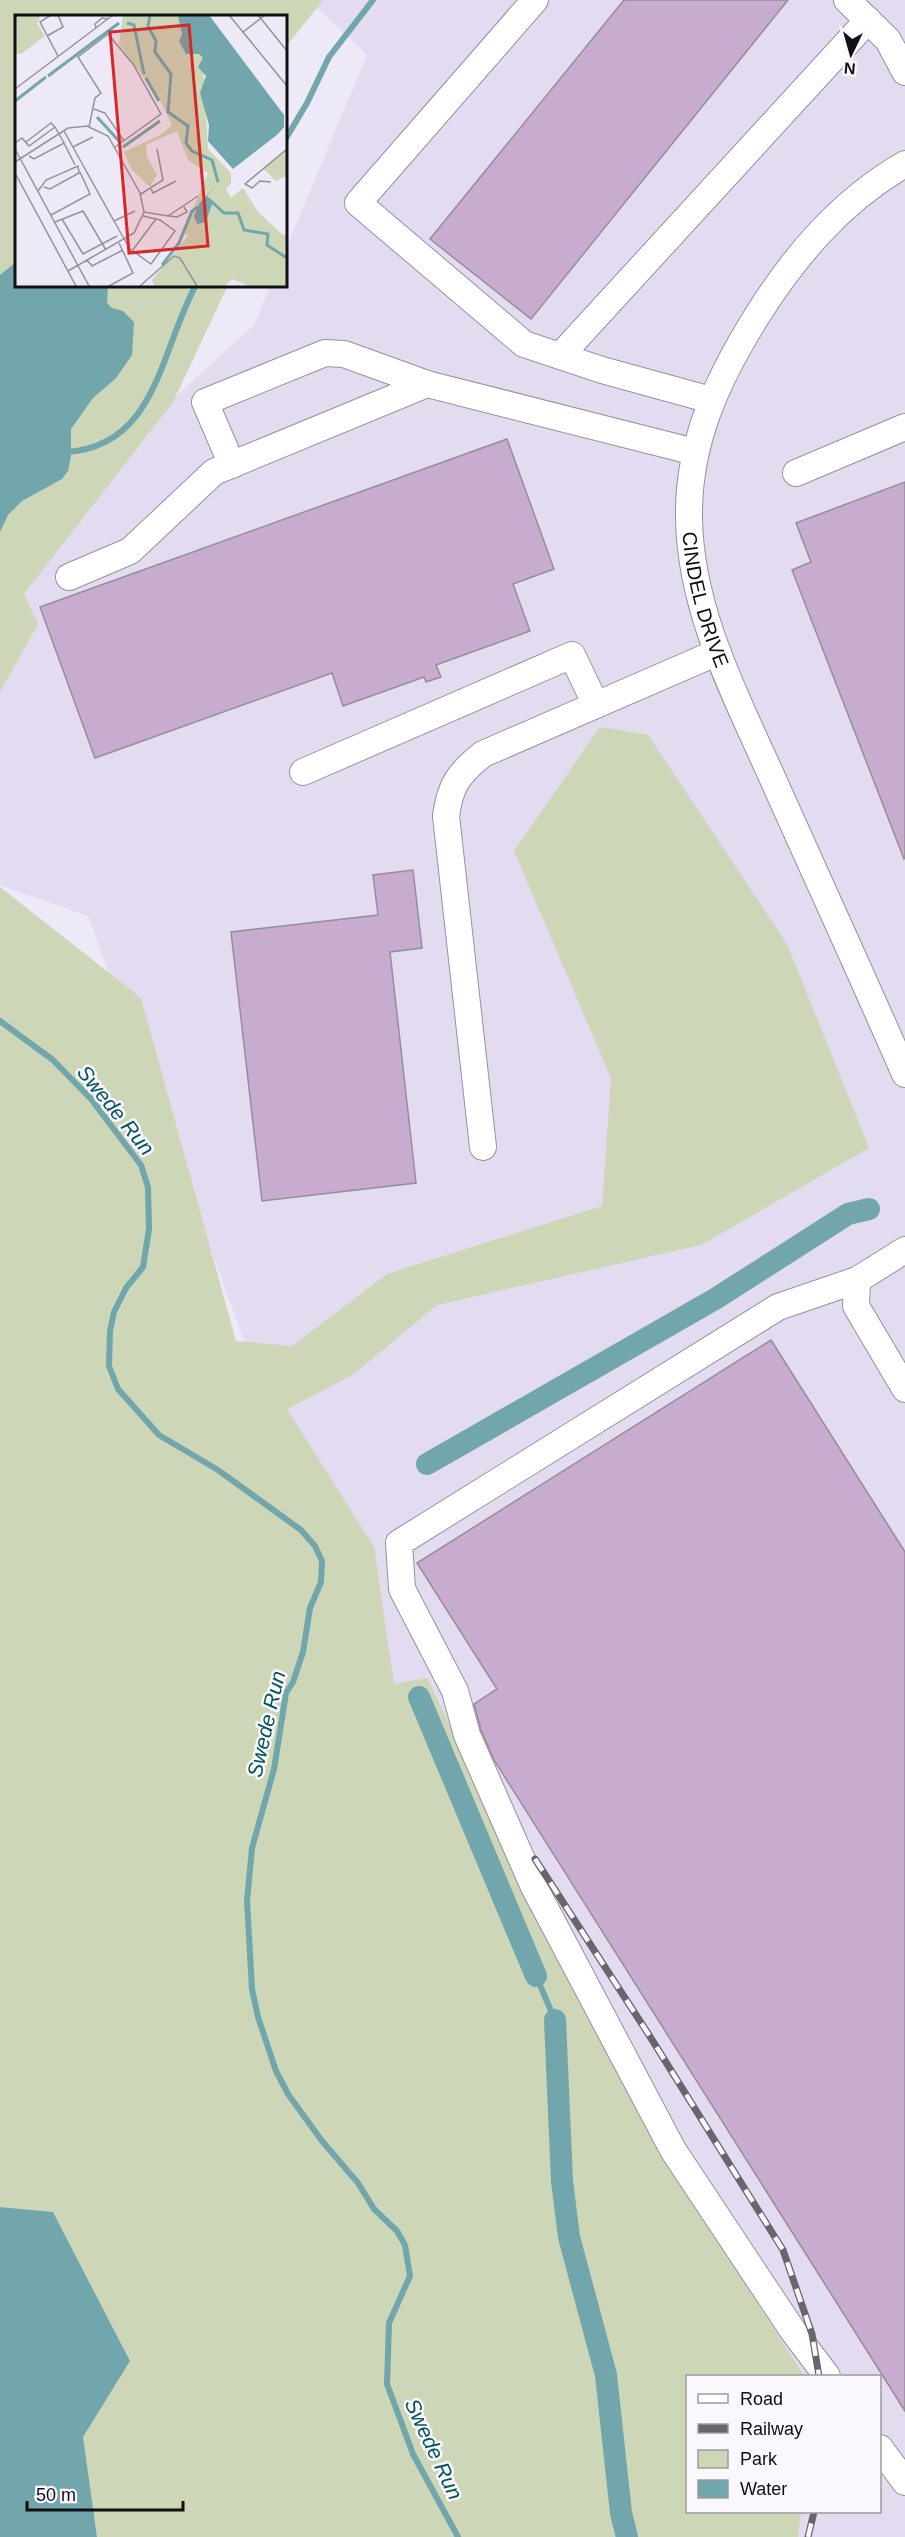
<svg xmlns="http://www.w3.org/2000/svg" width="905" height="2537" font-family="Arial,sans-serif">
<style>
.built{fill:#e3dbef;fill-rule:evenodd}
.green{fill:#cdd6b6}
.water{fill:#71a6ad}
.lines{fill:none;stroke-linecap:round;stroke-linejoin:round}
.stream{stroke:#71a6ad;stroke-width:6}
.canal{stroke:#71a6ad;stroke-width:22}
.building{fill:#c7accf;stroke:#958d97;stroke-width:1.5}
.minor-casing{stroke:#96929d;stroke-width:28}
.minor{stroke:#fff;stroke-width:26}
.rail-casing{stroke:#68656d;stroke-width:7}
.rail{stroke:#faf8fd;stroke-width:4.5;stroke-dasharray:14;stroke-linecap:butt}
.labels{text-anchor:middle;dominant-baseline:central;stroke-width:5;stroke-linejoin:round;paint-order:stroke}
.street-label{font-size:20px;fill:#100f13;stroke:#faf8fd}
.water-label{font-size:21px;font-style:italic;fill:#00545c;stroke:#faf8fd}
.inset-river{fill:none;stroke:#71a6ad;stroke-width:3}
.inset-road{fill:none;stroke:#95929b;stroke-width:1.5}
.view{fill:#d62828;fill-opacity:0.15;stroke:#d62828;stroke-width:3}
.inset-edge{fill:none;stroke:#100f13;stroke-width:3}
</style>
<rect width="100%" height="100%" fill="#eee9f6"/>
<path class="built" d="M309,0h596v2537h-298l-166,-691 -198,-509 -155,-421 -88,-31v-328l254,-232 17,-40h14v-34l82,-196zM688,2376h192v136h-192z"/>
<g class="green">
<path d="M0,0h323l-38,48v-32h-269v269h212l-55,117 -149,192 14,30 -38,68z"/>
<path d="M600,727l48,8 139,209 82,204 -168,97 -264,60 -83,69 -67,35 87,138 20,137 33,-6 219,450 158,248h-116v136h113l-3,25h-701l-15,-100 48,-76 -77,-149 -53,-5v-1320l141,111 95,343 56,5 95,-72 215,-68 9,-128 -97,-227z"/>
</g>
<g class="water">
<path d="M16,262v23h92l-1,18 5,5 11,3 11,11 -2,33 -16,23 -23,20 -22,31v27l-3,15 -6,8 -40,22 -14,14 -8,17v-257z"/>
<path d="M0,2207l53,5 77,149 -47,76 14,100h-97z"/>
</g>
<g class="lines">
<g class="stream">
<path d="M285,140l22,-37 22,-46 44,-57"/>
<path d="M66,452c91,-5 94,-102 130,-167"/>
<path d="M0,1021l53,39 38,39 50,66 7,22 1,42 -6,38 -17,21 -12,24 -4,19 -1,35 9,23 41,46 59,35 83,60 14,16 7,15 -1,21 -11,26 -7,44 -10,30 -7,11 -12,76 -22,79 -5,53 5,88 6,28 18,54 12,23 34,47 36,42 16,26 23,22 8,14 5,31 -21,47 -2,61 26,70 45,83"/>
<path d="M536,1976l19,44"/>
</g>
<g class="canal">
<path d="M427,1464l288,-165 133,-85 21,-5"/>
<path d="M419,1697l117,279"/>
<path d="M555,2020l7,161 7,56 37,138 15,138 6,24"/>
</g>
</g>
<g class="building">
<path d="M624,0h164l-257,319 -101,-80z"/>
<path d="M507,439l47,130 -41,15 17,47 -94,34 5,12 -15,5 -2,-5 -81,29 -11,-33 -237,85 -55,-151z"/>
<path d="M905,482v376l-1,1 -112,-289 19,-8 -15,-39z"/>
<path d="M413,870l9,78 -32,4 26,231 -154,18 -31,-269 147,-17 -5,-40z"/>
<path d="M771,1340l134,212v859l-411,-651 -13,-30 -7,-26 23,-15 -80,-126z"/>
</g>
<g class="lines">
<defs>
<g id="minor">
<path d="M535,0l-177,203 166,141 78,26 109,30"/>
<path d="M847,0l41,40 17,32"/>
<path id="s1" d="M905,164c-64,37 -111,92 -150,155 -38,61 -67,124 -66,198 1,96 49,183 87,269 43,96 87,192 129,288"/>
<path d="M560,356l308,-336"/>
<path d="M232,465l-27,-63 120,-49 19,1 83,30"/>
<path d="M796,473l109,-46"/>
<path d="M69,577l61,-26 84,-79 213,-88 268,68"/>
<path d="M303,772l269,-117 24,50"/>
<path d="M483,1147l-37,-331c4,-31 13,-43 37,-62l235,-102"/>
<path d="M857,1280l-1,26 49,83"/>
<path d="M827,2376l-34,-45 -120,-181 -139,-263 -67,-152 -12,-44 -53,-102 -3,-46 379,-236 79,-27 48,-30"/>
<path d="M880,2448l25,34"/>
</g>
</defs>
<use href="#minor" class="minor-casing"/>
<use href="#minor" class="minor"/>
<defs>
<g id="rail">
<path d="M535,1859l114,176 134,215 29,84 7,42"/>
<path d="M808,2537l6,-25"/>
</g>
</defs>
<use href="#rail" class="rail-casing"/>
<use href="#rail" class="rail"/>
</g>
<g class="labels">
<g class="street-label">
<text stroke="none"><textPath href="#s1" startOffset="514">CINDEL DRIVE</textPath></text>
</g>
<g class="water-label">
<text transform="translate(116 1110) rotate(51)">Swede Run</text>
<text transform="translate(266 1724) rotate(-77)">Swede Run</text>
<text transform="translate(434 2449) rotate(65)">Swede Run</text>
</g>
</g>
<g transform="translate(15 15)">
<rect width="272" height="272" fill="#eee9f6"/>
<path d="M0,0h26l-4,8 8,13 -24,18h-6zM108,0h56l3,19 21,24 5,91 23,24v11l-5,5 5,9 12,-10 15,24 25,23 3,-1v52h-37l-16,-7 -9,7h-69l-3,-6 36,-44 -5,-4 25,-59 -20,-13 -11,-29 -31,14 1,12 10,18 -7,12 -18,-17 -8,-18 36,-17 12,-10 -11,-23 -42,-58zM271,134v27l-10,5 -13,-13z" fill="#cdd6b6"/>
<path d="M194,0l75,100v12l-6,7 -45,35 -25,-28 1,-16 -9,-32 6,-17 -8,-9 5,-9 -4,-4h-13l-7,-13 3,-7 -4,-18zM204,167l-12,14 6,5 -7,21 -9,2 -3,-8 5,-12z" fill="#71a6ad"/>
<path class="inset-river" d="M135,0l-2,11 8,15 -1,11 16,22 -3,38 20,14 -2,17 6,8 20,9 6,22M112,8l7,2 10,49M33,61l71,-53M131,63l13,23M0,86l31,-24M82,102l22,24M108,132l37,-26M197,187l12,11h14l6,17 24,4 -1,11 20,13M147,250l17,-22 13,-32 6,-4"/>
<path class="inset-road" d="M36,0l-11,7 18,34M214,0l58,71M243,0l29,36M81,13l-1,-4 7,-6 6,1M228,17l22,-17M32,21l16,-9 -5,-12M0,74l98,-74M79,94l11,4 19,28M74,112l6,-29 6,-5 -23,-36 30,-23 25,30 28,50 -46,33M49,116l50,90 21,-10M11,127l25,-19 4,4M0,128l7,-5 7,8 26,-19 9,16M58,132l20,-10M0,134l74,137M14,141l5,3 30,-16 11,22M0,147l53,-34 19,-2 21,10 32,57 4,19 -10,21 -66,38M0,158l61,113M256,167l-11,-1 -8,7 -7,-4 42,-35M136,174l2,4 23,-12M23,176l8,-11 32,-14 1,7 -29,16 -6,-2M126,179l22,-14 -6,-31M129,197l24,4 30,-20M36,200l39,-21 -10,-22M154,201l8,1 10,-5 -3,-5M47,204l21,35 34,-18M99,206l16,28 21,15 24,-33 -15,-11 -17,-4M40,207l28,-11 23,39M117,236l24,-32M72,245l5,6 31,-16M94,271l24,-13 -14,-30M125,271l34,-30 6,2 17,28"/>
<path class="view" d="M174,10l19,221 -79,7 -19,-221z"/>
<rect width="272" height="272" class="inset-edge"/>
</g>
<rect x="686" y="2375" width="195" height="138" fill="#faf8fd" stroke="#9c9b9f" stroke-width="1.5"/>
<rect x="698" y="2394" width="30" height="9" fill="#ffffff" stroke="#9c9b9f" stroke-width="1.5"/>
<text x="740" y="2405" font-size="18" fill="#100f13">Road</text>
<rect x="698" y="2424" width="30" height="9" fill="#68656d" stroke="#9c9b9f" stroke-width="1.5"/>
<text x="740" y="2435" font-size="18" fill="#100f13">Railway</text>
<rect x="698" y="2450" width="30" height="18" fill="#cdd6b6" stroke="#9c9b9f" stroke-width="1.5"/>
<text x="740" y="2465" font-size="18" fill="#100f13">Park</text>
<rect x="698" y="2480" width="30" height="18" fill="#71a6ad" stroke="#9c9b9f" stroke-width="1.5"/>
<text x="740" y="2495" font-size="18" fill="#100f13">Water</text>
<g transform="translate(851 54) rotate(185)" stroke="#faf8fd" stroke-width="4.5" paint-order="stroke">
<path d="M0-4.5L10 22L0 15L-10 22Z" fill="#100f13"/>
<text y="-9" font-size="16" font-weight="bold" text-anchor="middle" fill="#100f13">N</text>
</g>
<path d="M27 2501v9h156v-9" fill="none" stroke="#100f13" stroke-width="3"/>
<text x="36" y="2501" font-size="18" fill="#100f13" stroke="#faf8fd" stroke-width="4.5" paint-order="stroke">50 m</text>
</svg>
